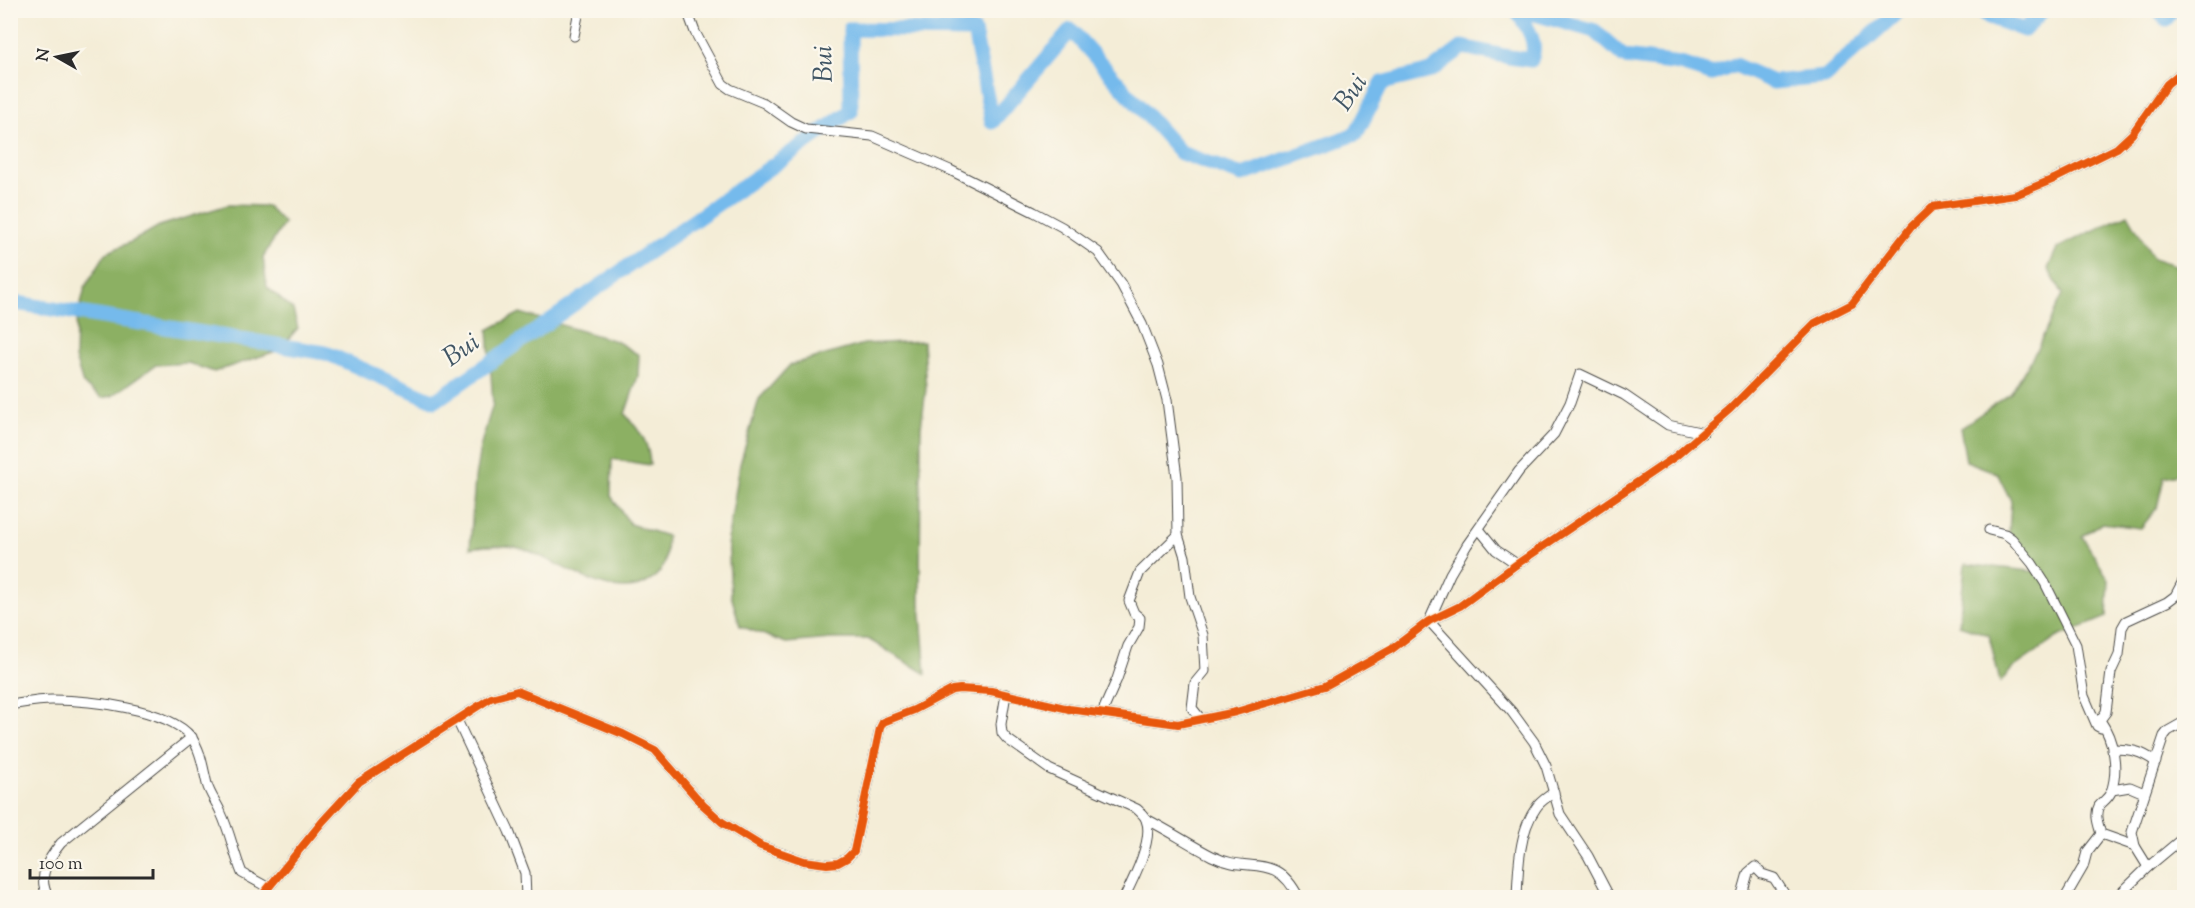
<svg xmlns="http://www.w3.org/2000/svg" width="2195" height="908" font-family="'Sorts Mill Goudy',serif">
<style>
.forest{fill:#8cb064;stroke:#5c6e48;stroke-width:1.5}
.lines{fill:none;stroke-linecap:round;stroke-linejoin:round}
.river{stroke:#75baec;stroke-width:15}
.minor-casing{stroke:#494845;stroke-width:11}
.minor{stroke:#fff;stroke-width:9}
.cycleway-casing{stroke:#fbf7ec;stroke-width:11}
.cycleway{stroke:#e8590c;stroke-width:8}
.labels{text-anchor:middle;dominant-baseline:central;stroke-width:4.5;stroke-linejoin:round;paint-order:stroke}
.water-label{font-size:27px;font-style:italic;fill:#415665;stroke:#fbf7ec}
</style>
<rect width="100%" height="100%" fill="#fbf7ec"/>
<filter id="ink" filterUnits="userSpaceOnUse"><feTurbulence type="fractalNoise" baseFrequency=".0167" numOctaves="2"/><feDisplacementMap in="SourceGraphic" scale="12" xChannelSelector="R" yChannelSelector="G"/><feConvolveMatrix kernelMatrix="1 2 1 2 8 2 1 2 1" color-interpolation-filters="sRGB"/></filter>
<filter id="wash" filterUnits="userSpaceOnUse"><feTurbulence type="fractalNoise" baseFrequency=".008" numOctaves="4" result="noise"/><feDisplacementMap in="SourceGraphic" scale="24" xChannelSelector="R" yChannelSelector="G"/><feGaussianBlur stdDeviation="1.35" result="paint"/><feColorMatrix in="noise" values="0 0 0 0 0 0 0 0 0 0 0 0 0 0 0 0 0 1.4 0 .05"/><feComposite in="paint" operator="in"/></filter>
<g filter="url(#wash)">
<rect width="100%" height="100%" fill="#f4edd7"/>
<g class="forest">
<path d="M228,205l39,1 17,17 -21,34 4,30 26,23 5,18 -19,22 -65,22 -26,-9 -32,2 -44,31 -10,2 -19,-14 -8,-26 1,-34 9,-37 21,-34 27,-12 26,-15z"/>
<path d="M2128,214l25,44 31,10v205l-20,4 -7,31 -16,20 -39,-5 -20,13 27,44 -2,37 -49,20 -45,31 -13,14 -11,-47 -30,-10 6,-61 76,8 -32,-40 2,-31 -14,-28 -31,-12 -6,-33 51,-35 24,-40 28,-59 -15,-25 9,-21z"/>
<path d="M520,313l96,28 23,14 -1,21 -13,38c15,17 24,27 25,51l-38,-6 -1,37 19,28 37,12c-1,8 0,24 -4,31 -32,49 -96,-1 -134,-16 -18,-7 -39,-6 -59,-3l5,-70 5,-31 13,-43 -5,-74z"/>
<path d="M923,341l3,48 -5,38 -1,177 6,70 -58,-35h-37l-45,4 -46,-17 -9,-31 -3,-57 12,-74 19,-65 31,-34 74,-21z"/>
</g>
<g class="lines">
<g class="river">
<path d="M1521,10l74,21 29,26 56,7 32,10 23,-9 38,17 52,-5 75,-67"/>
<path d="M1981,10l8,7 35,13 19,-20"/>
<path d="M2157,10l9,9 6,-9"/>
<path d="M10,302l316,51 109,48 416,-290 -1,-82 124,2 18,91 79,-92 110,123 61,22 114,-41 26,-51 49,-12 32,-24 46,10 22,3c8,-18 -5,-35 -15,-50"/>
</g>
</g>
</g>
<g filter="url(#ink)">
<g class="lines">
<defs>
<g id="minor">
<path d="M687,10l8,22 28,52 7,5 34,14 27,19 15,7 66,7 78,34 84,42 28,15 36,25 23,32 21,40 16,41 9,35 10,77 1,58 7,22 5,40 13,38 2,36 -10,12 -3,25 8,10"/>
<path d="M574,36l5,-26"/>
<path d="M1479,529l17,21 21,14"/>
<path d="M1989,530l16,4 7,5 20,24 13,20 31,62 8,51 13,30 4,2"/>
<path d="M1006,694l-5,30 1,9 5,6 42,30 88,40c3,3 8,7 9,11 8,19 -13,60 -22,78"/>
<path d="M10,705c14,-2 28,-5 42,-5 35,0 116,8 139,37 10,13 12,31 16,47 3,11 10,19 14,29 9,19 13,41 21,60l27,15"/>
<path d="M1102,713l15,-34 11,-33 11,-19 1,-9 -6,-5 -5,-12 11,-29 38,-37"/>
<path d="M457,720l52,111 16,42 1,25"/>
<path d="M2112,749c19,0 29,2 44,13"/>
<path d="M2112,790l18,-3 14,6"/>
<path d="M1146,819c22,11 43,25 66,37 37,19 63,-6 87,42"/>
<path d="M2135,846l-3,-14 32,-96 4,-5 16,-9"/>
<path d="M2148,867l-13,-21 -34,-12c-2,-8 -7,-19 -2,-28 4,-5 9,-7 12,-14 8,-23 3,-52 -11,-72l6,-8 5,-40 8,-17 3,-27 4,-7 41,-19 8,-6 9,-17"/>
<path d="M49,898c-13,-21 -1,-39 12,-55l131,-106"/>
<path d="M260,898l63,-77 36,-39 132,-84 26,-7 106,43 32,16 48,55 19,17 39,24 43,15 23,3 11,-1 9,-5 7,-7 26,-123 3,-6 31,-12 38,-20 8,-1 31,2 78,18 109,15 58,-12 89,-26 67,-37 37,-28 31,-15 57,-42 159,-108 54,-47 85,-86 37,-19 59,-77 21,-20 83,-12 39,-16 63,-31 15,-14 35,-50 17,-14"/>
<path d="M1517,898c1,-28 2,-67 19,-90 4,-7 12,-11 18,-16"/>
<path d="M1610,898l-22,-42 -28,-42 -14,-48 -12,-24 -22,-30 -83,-91 21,-47 17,-29 52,-74 35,-37 16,-31 10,-29 44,21 44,30 36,8"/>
<path d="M1741,898l7,-25 7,-6 7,7 12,4 13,20"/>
<path d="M2065,898l18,-31 4,-15 14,-18"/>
<path d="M2116,898l32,-31 36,-30"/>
</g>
</defs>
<use href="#minor" class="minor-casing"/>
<use href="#minor" class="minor"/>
<defs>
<path id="cycleway" d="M260,898l63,-77 36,-39 132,-84 26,-7 106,43 32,16 48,55 19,17 39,24 43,15 23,3 11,-1 9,-5 7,-7 26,-123 3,-6 31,-12 38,-20 8,-1 31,2 78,18 109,15 58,-12 89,-26 67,-37 37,-28 31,-15 57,-42 159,-108 54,-47 85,-86 37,-19 59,-77 21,-20 83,-12 39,-16 63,-31 15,-14 35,-50 17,-14"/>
</defs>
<use href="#cycleway" class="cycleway-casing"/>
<use href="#cycleway" class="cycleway"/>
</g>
</g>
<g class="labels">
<g class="water-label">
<text transform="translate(825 64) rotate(-91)">Bui</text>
<text transform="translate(1352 93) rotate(-56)">Bui</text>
<text transform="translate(462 351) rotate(-35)">Bui</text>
</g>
</g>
<rect width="2195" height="908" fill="none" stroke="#fbf7ec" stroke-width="36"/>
<g transform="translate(57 57) rotate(279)" stroke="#fbf7ec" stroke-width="4.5" paint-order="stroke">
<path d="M0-4.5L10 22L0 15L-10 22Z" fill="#2b2b2b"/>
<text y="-9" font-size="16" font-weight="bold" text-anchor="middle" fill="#2b2b2b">N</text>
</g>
<path d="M30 869v9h123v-9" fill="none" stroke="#2b2b2b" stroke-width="3"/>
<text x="39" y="869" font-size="18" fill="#2b2b2b" stroke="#fbf7ec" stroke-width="4.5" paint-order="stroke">100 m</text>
</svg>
